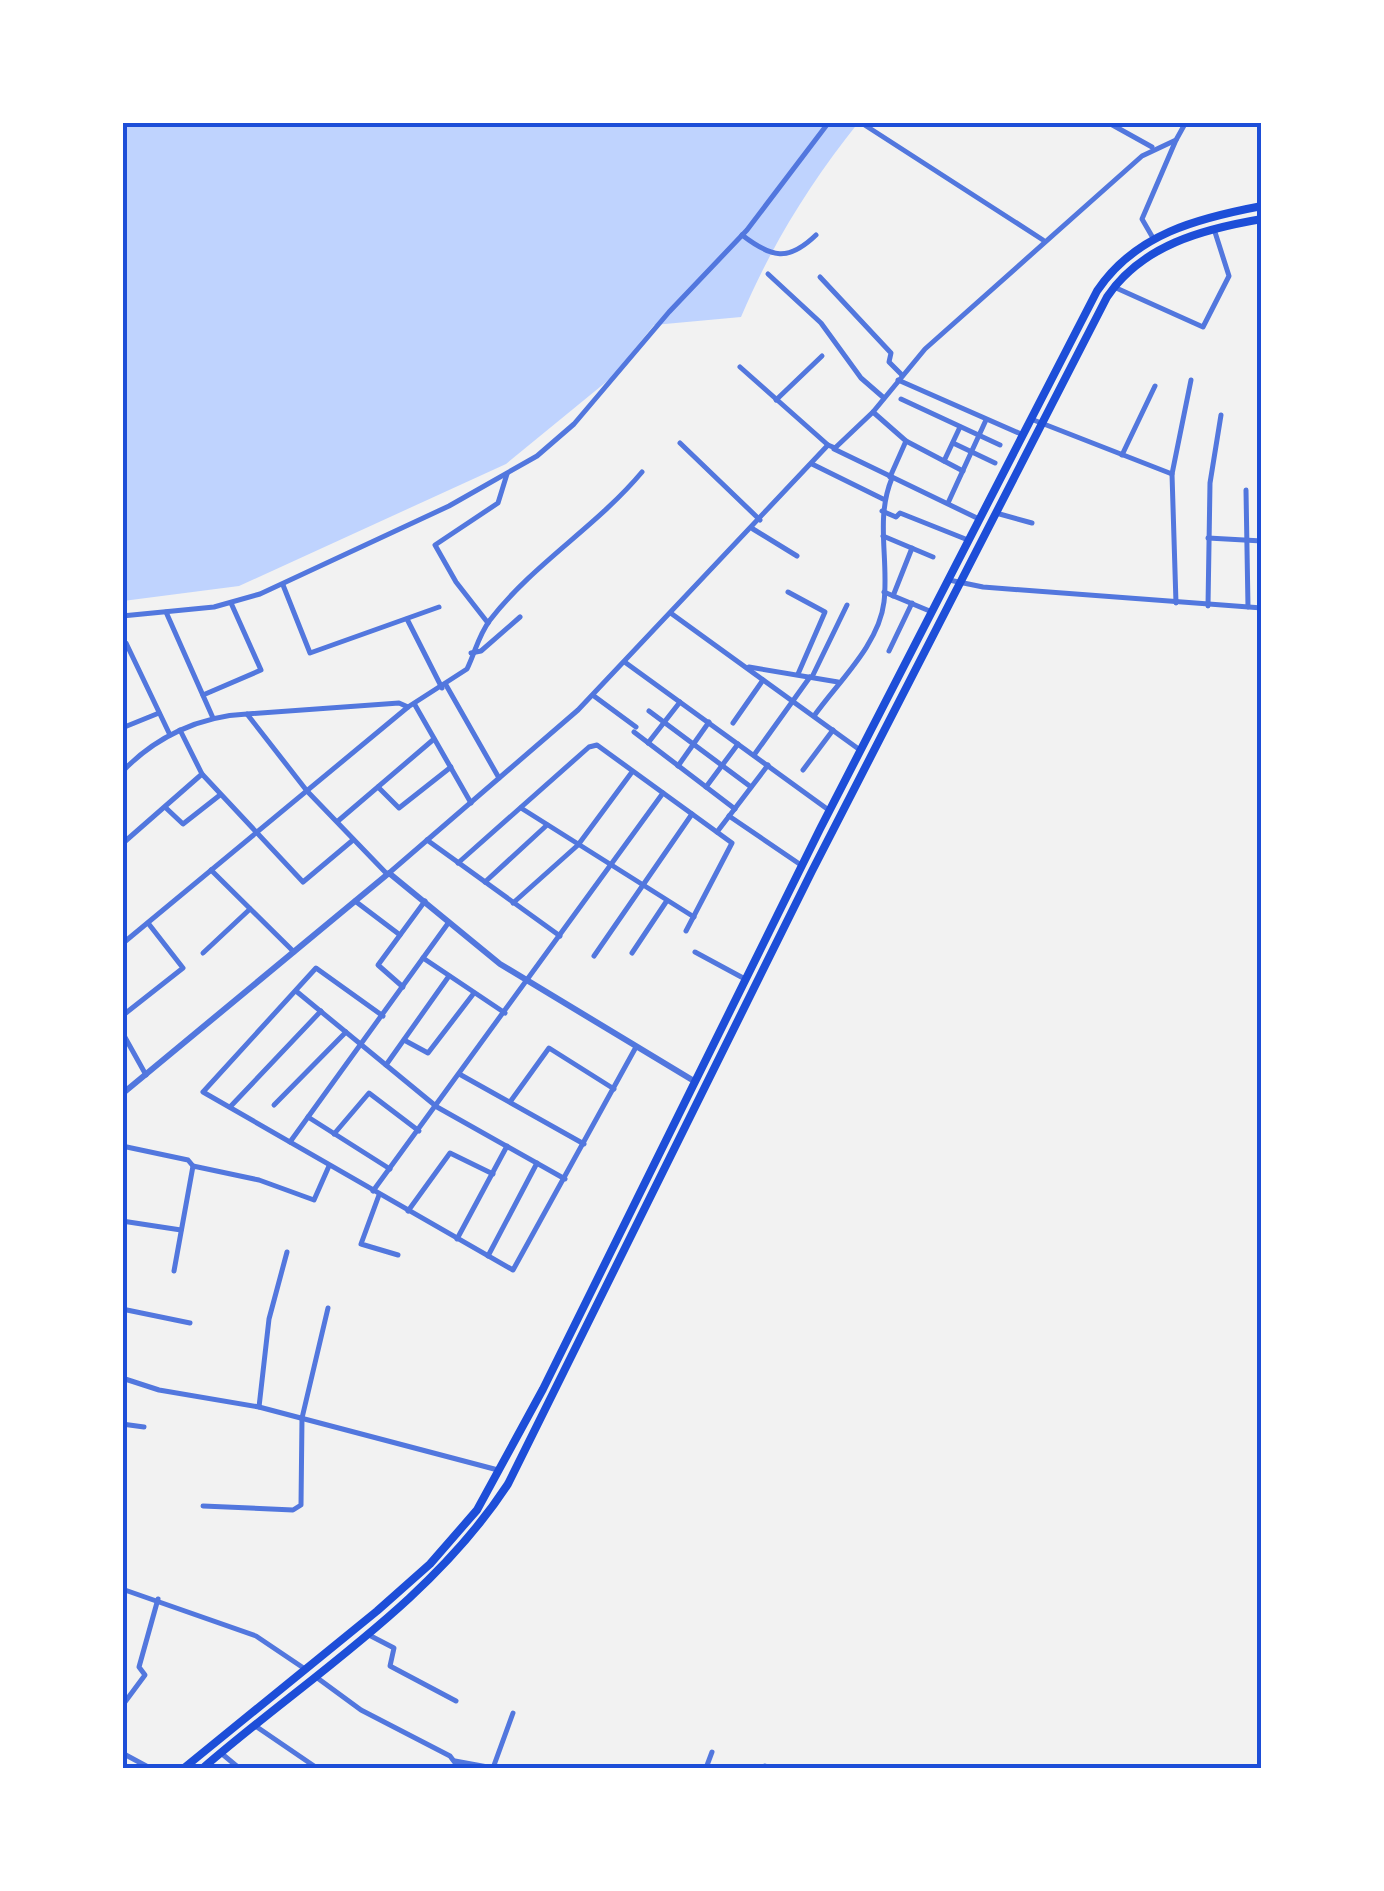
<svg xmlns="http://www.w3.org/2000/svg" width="1384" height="1891" font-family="'Exo 2',sans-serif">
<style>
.water{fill:#bfd3fe}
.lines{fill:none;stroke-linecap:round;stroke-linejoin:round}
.minor{stroke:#5277de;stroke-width:5}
.tertiary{stroke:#5277de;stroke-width:6}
.trunk{stroke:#1d4ed8;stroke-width:8}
.neatline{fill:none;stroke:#1d4ed8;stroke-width:4}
</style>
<rect width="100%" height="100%" fill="#f2f2f2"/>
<path class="water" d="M123,123h735c-48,60 -87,123 -117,194l-87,8 -43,53 -105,86 -267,122 -116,15z"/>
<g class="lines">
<g class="minor">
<path d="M860,122l183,118"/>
<path d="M1107,122l45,25"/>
<path d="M742,235c30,23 46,27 74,0"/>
<path d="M1153,238l-11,-19 34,-79"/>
<path d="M768,274l53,49 40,55 23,20"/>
<path d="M820,277l71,76 -2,9 13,13"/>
<path d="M1114,287l89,40 26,-51 -15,-47"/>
<path d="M740,367l88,78"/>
<path d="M898,380l123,54"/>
<path d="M901,399l99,46"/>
<path d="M776,400l46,-44"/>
<path d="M873,412l33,29 57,30"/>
<path d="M1031,419l141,55"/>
<path d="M680,443l80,77"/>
<path d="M953,443l42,20"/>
<path d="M834,449l145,70"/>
<path d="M1122,455l33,-69"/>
<path d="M944,461l16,-34"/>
<path d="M812,464l71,35"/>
<path d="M890,477l16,-36"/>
<path d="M1246,490l2,117"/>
<path d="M948,503l38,-83"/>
<path d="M882,511l14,6 4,-4 68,27"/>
<path d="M996,513l36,10"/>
<path d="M753,529l44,27"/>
<path d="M883,536l50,21"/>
<path d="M1208,538l54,3"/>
<path d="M949,580l34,7 279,21"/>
<path d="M283,585l27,68 129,-46"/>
<path d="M788,592l37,20 -27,62"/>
<path d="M884,592l48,20"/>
<path d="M893,596l19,-48"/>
<path d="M1176,603l-4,-129 19,-94"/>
<path d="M1208,606l2,-123 11,-68"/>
<path d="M166,612l47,106"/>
<path d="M672,614l188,136"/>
<path d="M122,616l92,-9 46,-13 189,-88 88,-50 37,-32 95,-112 78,-82 82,-108"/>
<path d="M407,619l35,69"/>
<path d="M488,623l-32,-41 -21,-37 63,-42 9,-29"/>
<path d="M126,643l44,92"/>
<path d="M889,651l23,-48"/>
<path d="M471,653l10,-2 39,-34"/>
<path d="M626,663l204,148"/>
<path d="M749,667l89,15"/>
<path d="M812,677l35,-72"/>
<path d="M446,685l53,93"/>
<path d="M203,695l58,-25 -30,-67"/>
<path d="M594,696l42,31"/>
<path d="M415,705l56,98"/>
<path d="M649,711l102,76"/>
<path d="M247,714l152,-11 9,4"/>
<path d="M814,716c23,-33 65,-71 70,-114 5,-43 -9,-83 8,-124"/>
<path d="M733,723l30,-43"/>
<path d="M122,728l37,-15"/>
<path d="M180,730l22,44 101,108 50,-42"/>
<path d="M634,732l101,77"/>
<path d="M648,743l32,-41"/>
<path d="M754,755l56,-78"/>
<path d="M678,766l31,-44"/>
<path d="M803,770l30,-40"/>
<path d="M122,772c33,-35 78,-56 125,-58l60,77 80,83"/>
<path d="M378,787l21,21 52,-41"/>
<path d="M706,787l32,-43"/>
<path d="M166,808l17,16 37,-29"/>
<path d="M521,808l173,109"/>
<path d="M729,816l72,49"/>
<path d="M338,821l96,-82"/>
<path d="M717,832l51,-67"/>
<path d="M427,840l133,96"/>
<path d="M122,844l80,-70"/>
<path d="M458,863l131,-116 8,-2 135,98 -46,88"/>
<path d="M211,870l83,82"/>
<path d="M389,873l189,-163 250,-265 7,3 38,-36 52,-63 217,-193 34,-16 10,-18"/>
<path d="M485,882l62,-57"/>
<path d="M355,901l45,34"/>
<path d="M513,903l65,-58 54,-73"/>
<path d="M122,944l286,-237 59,-38c8,-16 11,-33 23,-49 44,-57 106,-93 152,-148"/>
<path d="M695,952l50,27"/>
<path d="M203,953l47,-44"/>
<path d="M632,953l34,-51"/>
<path d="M594,956l98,-142"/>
<path d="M423,958l82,55"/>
<path d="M403,987l-25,-22 47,-64"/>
<path d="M296,991l141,116 128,72"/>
<path d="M122,1016l61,-48 -35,-45"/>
<path d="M383,1016l-67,-48 -113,124 310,178 123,-223"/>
<path d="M122,1032l24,43"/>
<path d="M404,1040l24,13 46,-60"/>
<path d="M386,1065l63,-89"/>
<path d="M461,1075l123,69"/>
<path d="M510,1102l39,-54 65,41"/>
<path d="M274,1105l72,-73"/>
<path d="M230,1107l91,-96"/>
<path d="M308,1117l82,52"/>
<path d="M334,1134l35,-41 50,38"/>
<path d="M290,1142l159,-220"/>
<path d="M122,1146l66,14 5,6"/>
<path d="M373,1191l290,-398"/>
<path d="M379,1195l-18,49 37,11"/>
<path d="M408,1211l42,-58 43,21"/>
<path d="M122,1221l59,9"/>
<path d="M457,1239l50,-93"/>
<path d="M488,1256l49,-93"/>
<path d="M174,1271l19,-105 66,14 55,20 15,-34"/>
<path d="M122,1309l68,14"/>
<path d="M122,1378l37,12 100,17 239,63"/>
<path d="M259,1407l10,-88 18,-67"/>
<path d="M122,1424l22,3"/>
<path d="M203,1506l90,4 8,-5 1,-87 26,-110"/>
<path d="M122,1589l134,47 49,33"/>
<path d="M367,1634l27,14 -4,18 66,35"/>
<path d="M316,1677l45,33 89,46 9,12"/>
<path d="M122,1706l23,-31 -6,-8 19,-68"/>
<path d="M254,1725l63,43"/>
<path d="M221,1753l18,15"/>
<path d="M124,1754l26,14"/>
<path d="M455,1761l38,7 20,-55"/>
<path d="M706,1768l6,-16"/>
<path d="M764,1768l1,-2"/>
</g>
<path class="tertiary" d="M122,1094l267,-221 111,91 194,117"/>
<g class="trunk">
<path d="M184,1768l193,-157 53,-47 47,-54 66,-121 277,-560 277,-538c38,-57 101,-73 165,-85"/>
<path d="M203,1768c105,-91 228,-166 305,-284l304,-613 295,-574c35,-52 96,-68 155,-78"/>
</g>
</g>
<rect width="1384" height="1891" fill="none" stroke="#ffffff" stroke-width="250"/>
<rect x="125" y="125" width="1134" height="1641" class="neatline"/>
</svg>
